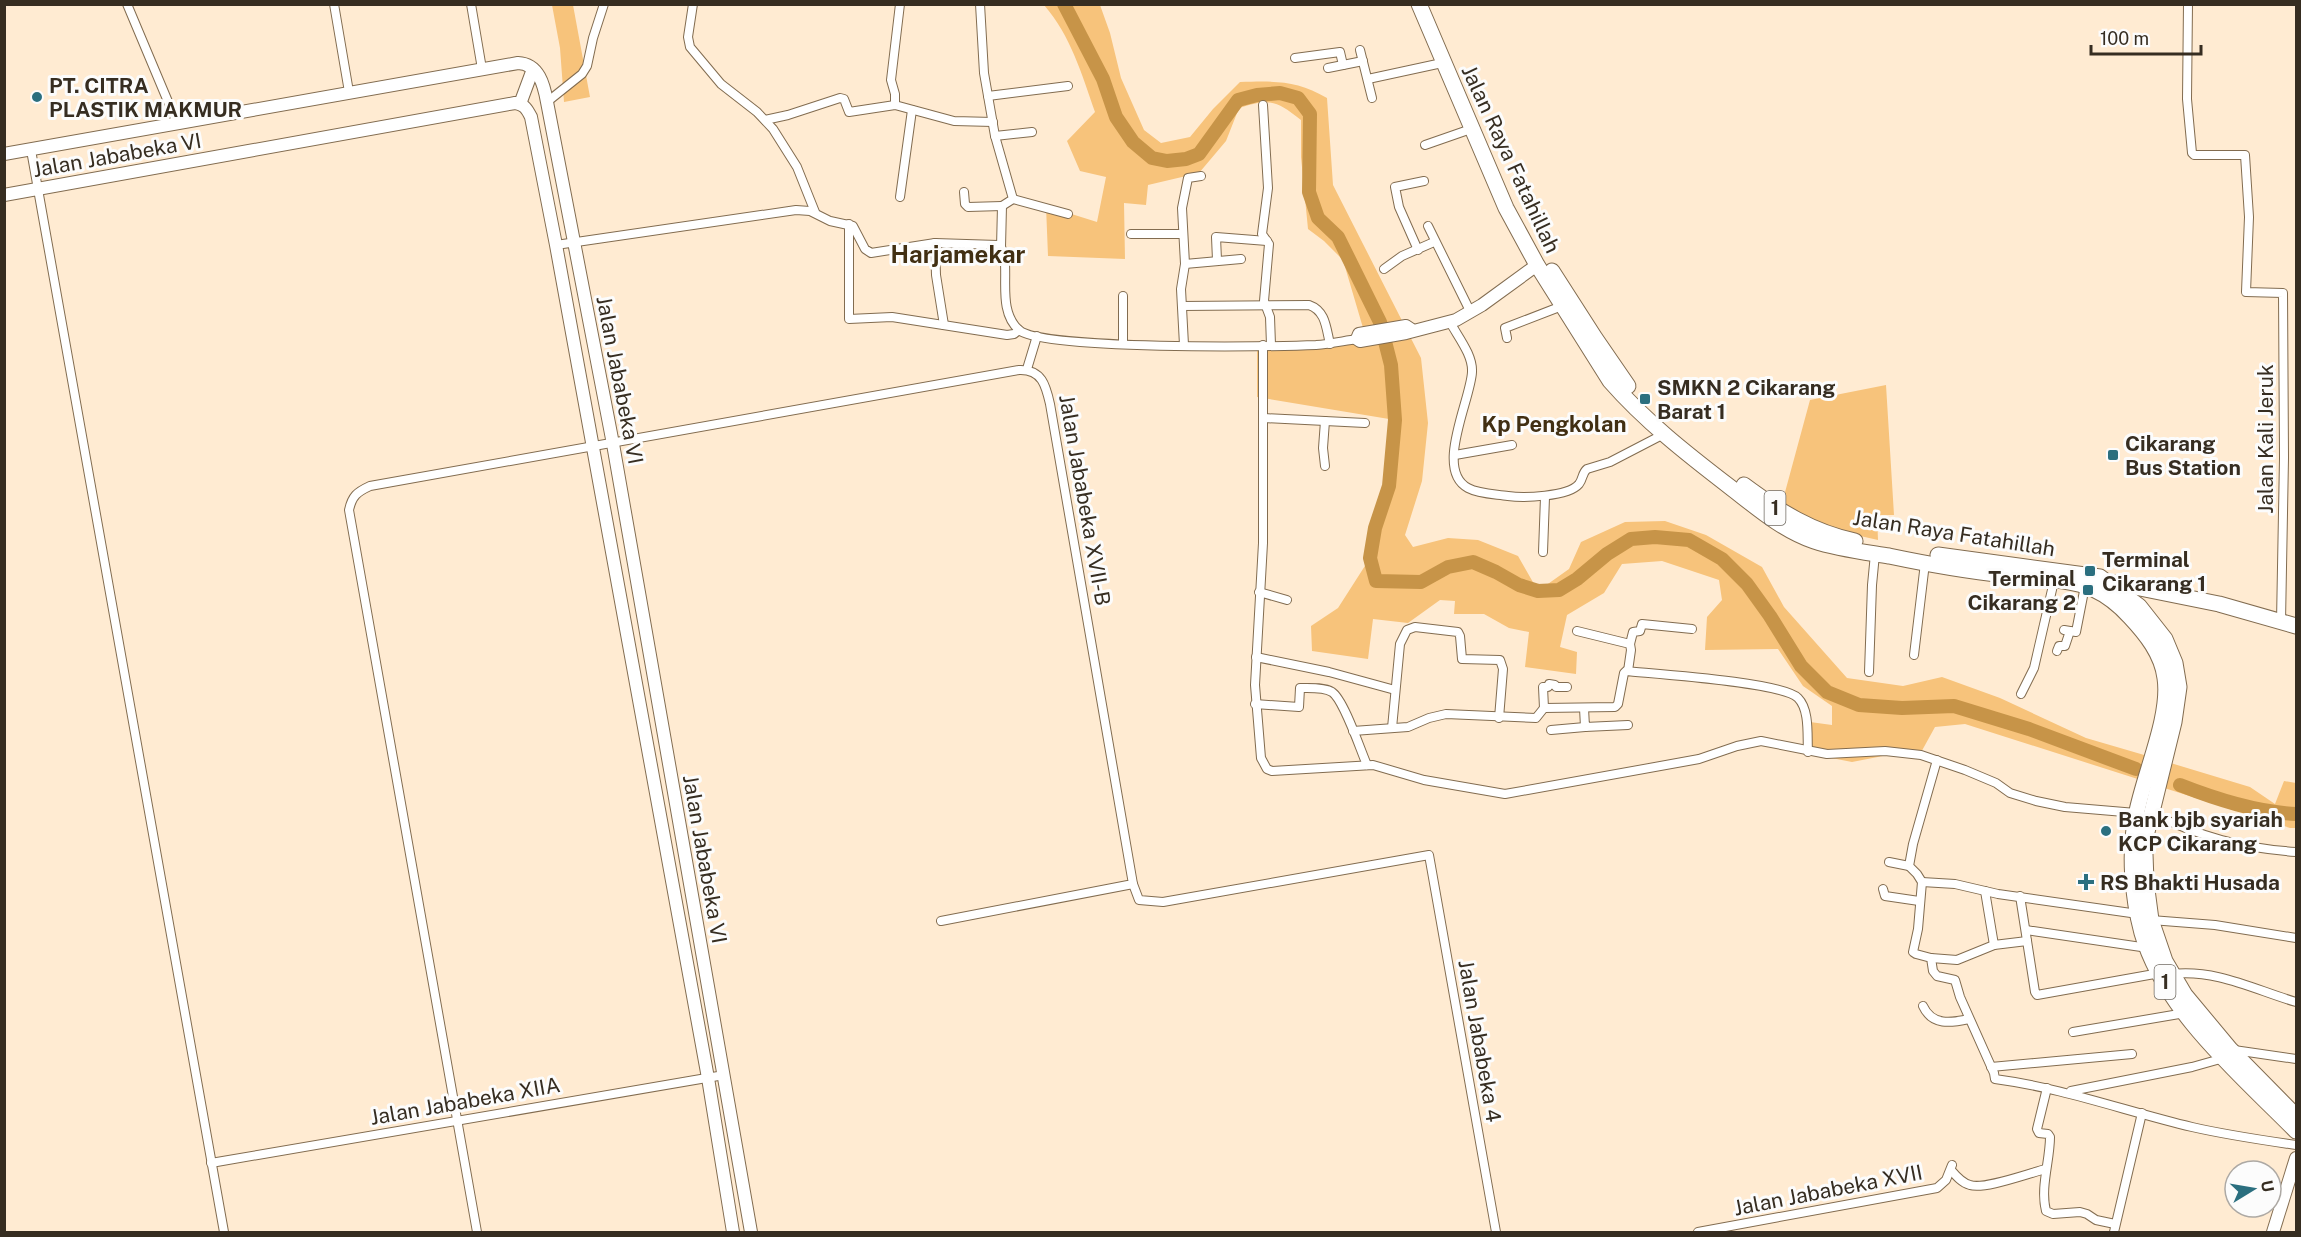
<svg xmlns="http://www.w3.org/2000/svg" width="2301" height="1237" font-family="'Public Sans',sans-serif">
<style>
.green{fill:#f7c37b}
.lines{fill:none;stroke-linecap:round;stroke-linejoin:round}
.river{stroke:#c79448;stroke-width:14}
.street-casing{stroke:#826c50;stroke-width:10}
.secondary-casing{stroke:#826c50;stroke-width:14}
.highway-casing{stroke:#826c50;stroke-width:17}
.street{stroke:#fff;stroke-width:8}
.secondary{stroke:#fff;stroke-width:12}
.highway{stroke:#fff;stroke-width:15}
.poi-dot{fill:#2b6f7f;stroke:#fcfcfc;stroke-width:2}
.labels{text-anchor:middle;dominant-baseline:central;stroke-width:6;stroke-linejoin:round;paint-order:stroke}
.shield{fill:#fcfcfc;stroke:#716b63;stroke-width:1.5}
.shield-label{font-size:20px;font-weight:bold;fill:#362d21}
.poi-label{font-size:21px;font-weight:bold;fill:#362d21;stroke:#fcfcfc;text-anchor:start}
.street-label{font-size:21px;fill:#362d21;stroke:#fcfcfc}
.neighbourhood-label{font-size:22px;font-weight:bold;fill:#412f13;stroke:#fcfcfc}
.quarter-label{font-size:24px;font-weight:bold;fill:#412f13;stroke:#fcfcfc}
</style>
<rect width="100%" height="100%" fill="#ffebd2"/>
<g class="green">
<path d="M552,5h21l17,92 -26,5 -4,-54z"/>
<path d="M1044,5h56l10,28 11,45 23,52 17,13 29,-6 23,-28 27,-27c34,-1 57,-2 87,16l6,87 88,173 7,65 -6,58 -17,54 8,12 35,-9 30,2 40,16 20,35 31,-22 12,-27 44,-20 40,-1 41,14 56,32 22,40 63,71 56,8 39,-9 58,21 86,40 65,19 -7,24 13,5 7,-25 86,26 25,17 9,-23 12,2v45h-6l-132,-42c-46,156 38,229 138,330v15c-81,-82 -166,-151 -164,-278 0,-25 7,-48 12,-72l-179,-57 -30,3 -16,29 -31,-1 -36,7 -41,-8 -1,-32 22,3v-19l-29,-20 -25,-37 -73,1 2,-33 15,-17 -3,-20 -57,-19 -40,3 -18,29 -37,22 -7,32 17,5 -1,22 -51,-7 4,-35 -20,-4 -25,-14h-30l1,-13 -15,-1 -32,23 -35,-4 -5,40 -56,-8 -1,-25 27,-18 32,-50 5,-31 14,-41 6,-66 -138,-23v-47l64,-3 45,-9 -23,-78 -19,-19 -16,-12 -7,-72v-37c-25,-20 -31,-22 -62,-12l-13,33 -27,32 -51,12 -2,20 -22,-2 1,56 -77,-3 -2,-50 51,16 9,-45 -26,-6 -13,-30 28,-29c-13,-37 -24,-76 -51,-107z"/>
<path d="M1886,385l8,130h-17l1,25 -53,-12 -44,-21 29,-107z"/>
</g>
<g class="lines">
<g class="river">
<path d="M1064,4l39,75 13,38 17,25 19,16 15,3 19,-2 13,-5 39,-54 19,-5 23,-2 18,5 12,16 -1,78 9,26 20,19 42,85 11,43 4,55 -6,66 -14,42 -5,30 6,23 45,1 27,-15 25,-5 23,10 23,13 19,6 21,-1 18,-11 30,-25 24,-15 24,-2 34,3 33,19 25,25 23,32 31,50 26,26 32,13 43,3 52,-2 75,23 107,40"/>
<path d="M2180,785c38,15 76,27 116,29"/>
</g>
<defs>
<g id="street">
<path d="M127,4l50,119"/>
<path d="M334,4l15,88"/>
<path d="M471,4l11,65"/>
<path d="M693,4l-5,33 2,10 31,37 36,28 16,17 24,38 18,45"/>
<path d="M980,4l4,69 11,63 18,63 -11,7 -1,41"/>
<path d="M2188,4l-1,95 5,54 2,2h51l4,62 -3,75 37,1 1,165 -3,164"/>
<path d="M1360,50l12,48"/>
<path d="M1295,58l45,-6 3,13"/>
<path d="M1328,68l35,-7"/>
<path d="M1368,79l74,-16"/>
<path d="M988,96l80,-10"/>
<path d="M547,102l35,-28 5,-8 6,-28 11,-34"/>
<path d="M895,105v-11l-4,-14 9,-76"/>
<path d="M1263,105l5,83 -6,46 7,10 -5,57 6,16 1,28"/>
<path d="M765,120l23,-5 52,-17 4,1 5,13 46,-7 59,16 39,1"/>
<path d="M995,136l37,-4"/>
<path d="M1425,145l46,-16"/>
<path d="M31,150l193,1082"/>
<path d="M964,192l1,12 3,3 34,-1"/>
<path d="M900,197l12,-87"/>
<path d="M1013,199l55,15"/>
<path d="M849,224v95l43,-2 115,18 7,-1 5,-4"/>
<path d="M1428,226l43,87"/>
<path d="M1131,234h51"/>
<path d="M935,243l1,32 8,50"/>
<path d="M556,245l240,-35 14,1 20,10 23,5 12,23 6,4 64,-10 63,2 3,2c11,20 -6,62 18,83 22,20 255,17 297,15 14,-1 27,-4 41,-6"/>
<path d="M1418,250l-19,-43 -4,-20 29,-6"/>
<path d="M1217,260l-1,-23 51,4"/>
<path d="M1185,264l56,-5"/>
<path d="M1384,269l18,-13 32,-14"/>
<path d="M1182,306l127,-1c17,6 17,23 21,39"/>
<path d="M1450,322c8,15 23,33 22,50 -1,27 -38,98 -4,116 11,6 27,6 40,8 15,2 60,1 71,-12 4,-5 3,-11 8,-15l23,-7 54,-28"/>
<path d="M1507,338l-2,-10 57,-22"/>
<path d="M1123,344v-48"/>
<path d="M1184,345l-3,-56 4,-25 -3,-56 6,-30 13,-2"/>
<path d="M1263,345v198l-8,142 6,73 6,11 5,2 101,-6 51,15 81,14 194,-35 38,-13 24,-5 66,13 58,-3 36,4 44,15 31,13 14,10 26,8 29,6 71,6"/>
<path d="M1027,369l10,-33"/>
<path d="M1264,418l101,5"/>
<path d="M1325,421l-2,27 2,18"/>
<path d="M1455,455l57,-10"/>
<path d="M1543,552l2,-55"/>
<path d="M1259,592l28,8"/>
<path d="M2064,630l12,2 9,-46"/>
<path d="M1577,631l53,13 1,6 -3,21"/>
<path d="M1630,644l3,-12 7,-1 2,-7 50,5"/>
<path d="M2057,651l2,-5h6l5,-15"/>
<path d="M1914,655l11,-92"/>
<path d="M1256,657l73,15 66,18"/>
<path d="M1869,672l3,-87 3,-31"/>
<path d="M2021,694l13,-26 20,-87"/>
<path d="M1255,704l44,3 1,-19c9,0 24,-1 32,4 12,8 28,57 35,73"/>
<path d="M1544,708l-1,-21h5l1,-3 6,1 1,2h11"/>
<path d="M1584,708l1,19 43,-2"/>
<path d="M1392,728l8,-84 7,-14 8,-3 43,5 2,4 2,23 38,1 3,9 -4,49"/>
<path d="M1551,730l34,-3"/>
<path d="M1353,731l55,-4 21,-9 17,-4 90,4 8,-10 71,-1 3,-3 6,-31 2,-2c30,3 156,11 172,27 12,12 9,38 10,54"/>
<path d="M1937,760l-24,84 -4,22 8,8 5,8 -4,47 -5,23 3,2 15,4 2,13 4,5 18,4 5,17 34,76 1,6c68,9 130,32 197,48 35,8 69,13 104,18"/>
<path d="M2151,813c50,24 90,35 145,39"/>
<path d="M1889,862l20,4"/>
<path d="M1922,882l33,2 43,10 140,20"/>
<path d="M1133,884l6,16 24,2 266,-47 67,377"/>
<path d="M1883,889l2,7 34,5"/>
<path d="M1985,891l9,54 33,-4"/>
<path d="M2020,896l15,96 2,3 123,-22"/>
<path d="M2151,920l64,5 81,13"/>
<path d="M2026,930l122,18"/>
<path d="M1931,958l26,2 37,-15"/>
<path d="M2172,974c45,-5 83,16 124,28"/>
<path d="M1923,1006c9,20 28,17 46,13"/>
<path d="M2073,1032l112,-19"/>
<path d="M2234,1050l62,9"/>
<path d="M1991,1067l141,-13"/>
<path d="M2047,1088l-10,41 2,4 9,1 2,3c0,24 -10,50 -4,74l7,3 27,-2 7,2 9,6 19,4"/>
<path d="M2071,1091l121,-24 32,-9"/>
<path d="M211,1163l513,-88"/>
<path d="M1951,1170c5,6 11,13 19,15 14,5 59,-12 76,-16"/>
<path d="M477,1232l-128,-722c3,-14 8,-18 21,-24l649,-116c23,-1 27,16 31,34l83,480 -192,37"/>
<path d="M1698,1232l239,-44 9,-8 6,-15"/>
<path d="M2114,1232l28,-119"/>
</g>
<g id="secondary">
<path d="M520,104l13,-35"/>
<path d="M4,154l514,-91c21,1 26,22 29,39l66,342 138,788"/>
<path d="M4,195l511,-92c9,1 12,6 16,14l25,128 152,833 25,154"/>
<path d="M1412,330l-6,-4 -47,8 -2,5 3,2 46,-8 50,-13 26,-15 55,-40"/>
<path d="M2273,1232l23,-74"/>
</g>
<g id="highway">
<path d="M1419,4l87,204 31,57 73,116c35,40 77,73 120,106 26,20 52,43 84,54 24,8 50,11 75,15 38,8 77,15 116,19 27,4 63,3 88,14 13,6 27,17 37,28 16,17 32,37 35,61 6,39 -22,98 -29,138 -7,37 -4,80 6,117 23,79 98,141 154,198"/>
<path d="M1552,271l43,67 33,48"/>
<path d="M1744,485c35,26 68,47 111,56"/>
<path d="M1938,555l162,22 39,29 26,33 10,24 4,24 -5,35 -27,110 -2,22 1,28 5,38 14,41 20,34 45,54 66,67"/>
<path d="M2110,582l109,22 77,22"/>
</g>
</defs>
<use href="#street" class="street-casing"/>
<use href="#secondary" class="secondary-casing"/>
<use href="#highway" class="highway-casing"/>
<use href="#street" class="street"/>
<use href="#secondary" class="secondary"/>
<use href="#highway" class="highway"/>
</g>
<g class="poi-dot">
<circle cx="37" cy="97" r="6"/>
<rect x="1639" y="393" width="12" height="12" rx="3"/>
<rect x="2107" y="449" width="12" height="12" rx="3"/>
<rect x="2084" y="565" width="12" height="12" rx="3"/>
<rect x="2082" y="584" width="12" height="12" rx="3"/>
<circle cx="2106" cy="831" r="6"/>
<path d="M2083 873h6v6h6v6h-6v6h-6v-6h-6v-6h6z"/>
</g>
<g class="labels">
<g class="shield">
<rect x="1764.5" y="491" width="21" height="34" rx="4.5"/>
<rect x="2154.5" y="965" width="21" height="34" rx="4.5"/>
</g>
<g class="shield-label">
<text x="1775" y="508">1</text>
<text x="2165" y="982">1</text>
</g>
<g class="poi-label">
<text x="49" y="85">PT. CITRA<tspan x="49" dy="24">PLASTIK MAKMUR</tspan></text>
<text x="1657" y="387">SMKN 2 Cikarang<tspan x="1657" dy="24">Barat 1</tspan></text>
<text x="2125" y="443">Cikarang<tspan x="2125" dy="24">Bus Station</tspan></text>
<text x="2102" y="559">Terminal<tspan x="2102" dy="24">Cikarang 1</tspan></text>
<text x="2076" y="578" text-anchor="end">Terminal<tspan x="2076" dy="24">Cikarang 2</tspan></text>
<text x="2118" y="819">Bank bjb syariah<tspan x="2118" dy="24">KCP Cikarang</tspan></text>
<text x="2100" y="882">RS Bhakti Husada</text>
</g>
<g class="street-label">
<text transform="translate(117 155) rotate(-10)">Jalan Jababeka VI</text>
<text transform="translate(1511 159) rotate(65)">Jalan Raya Fatahillah</text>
<text transform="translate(620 380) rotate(79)">Jalan Jababeka VI</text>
<text transform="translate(2265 439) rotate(-90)">Jalan Kali Jeruk</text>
<text transform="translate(1085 500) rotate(80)">Jalan Jababeka XVII-B</text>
<text transform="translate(1954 533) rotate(9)">Jalan Raya Fatahillah</text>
<text transform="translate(705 859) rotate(80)">Jalan Jababeka VI</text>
<text transform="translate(1480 1041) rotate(80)">Jalan Jababeka 4</text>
<text transform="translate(465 1101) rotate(-10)">Jalan Jababeka XIIA</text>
<text transform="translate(1828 1190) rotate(-11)">Jalan Jababeka XVII</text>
</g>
<g class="neighbourhood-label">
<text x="1554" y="424">Kp Pengkolan</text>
</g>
<g class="quarter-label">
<text x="958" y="254">Harjamekar</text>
</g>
</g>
<rect width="2301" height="1237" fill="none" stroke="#362d21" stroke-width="12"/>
<g transform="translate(2253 1189) rotate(79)"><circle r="28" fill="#fcfcfc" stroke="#ada9a4" stroke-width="1.5"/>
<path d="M0-4.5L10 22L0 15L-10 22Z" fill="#2b6f7f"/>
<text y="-9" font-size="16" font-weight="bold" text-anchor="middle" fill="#362d21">U</text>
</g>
<path d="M2091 45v9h110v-9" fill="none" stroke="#362d21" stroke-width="3"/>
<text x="2100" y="45" font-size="18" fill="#362d21" stroke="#fcfcfc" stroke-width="4.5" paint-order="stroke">100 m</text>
</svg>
